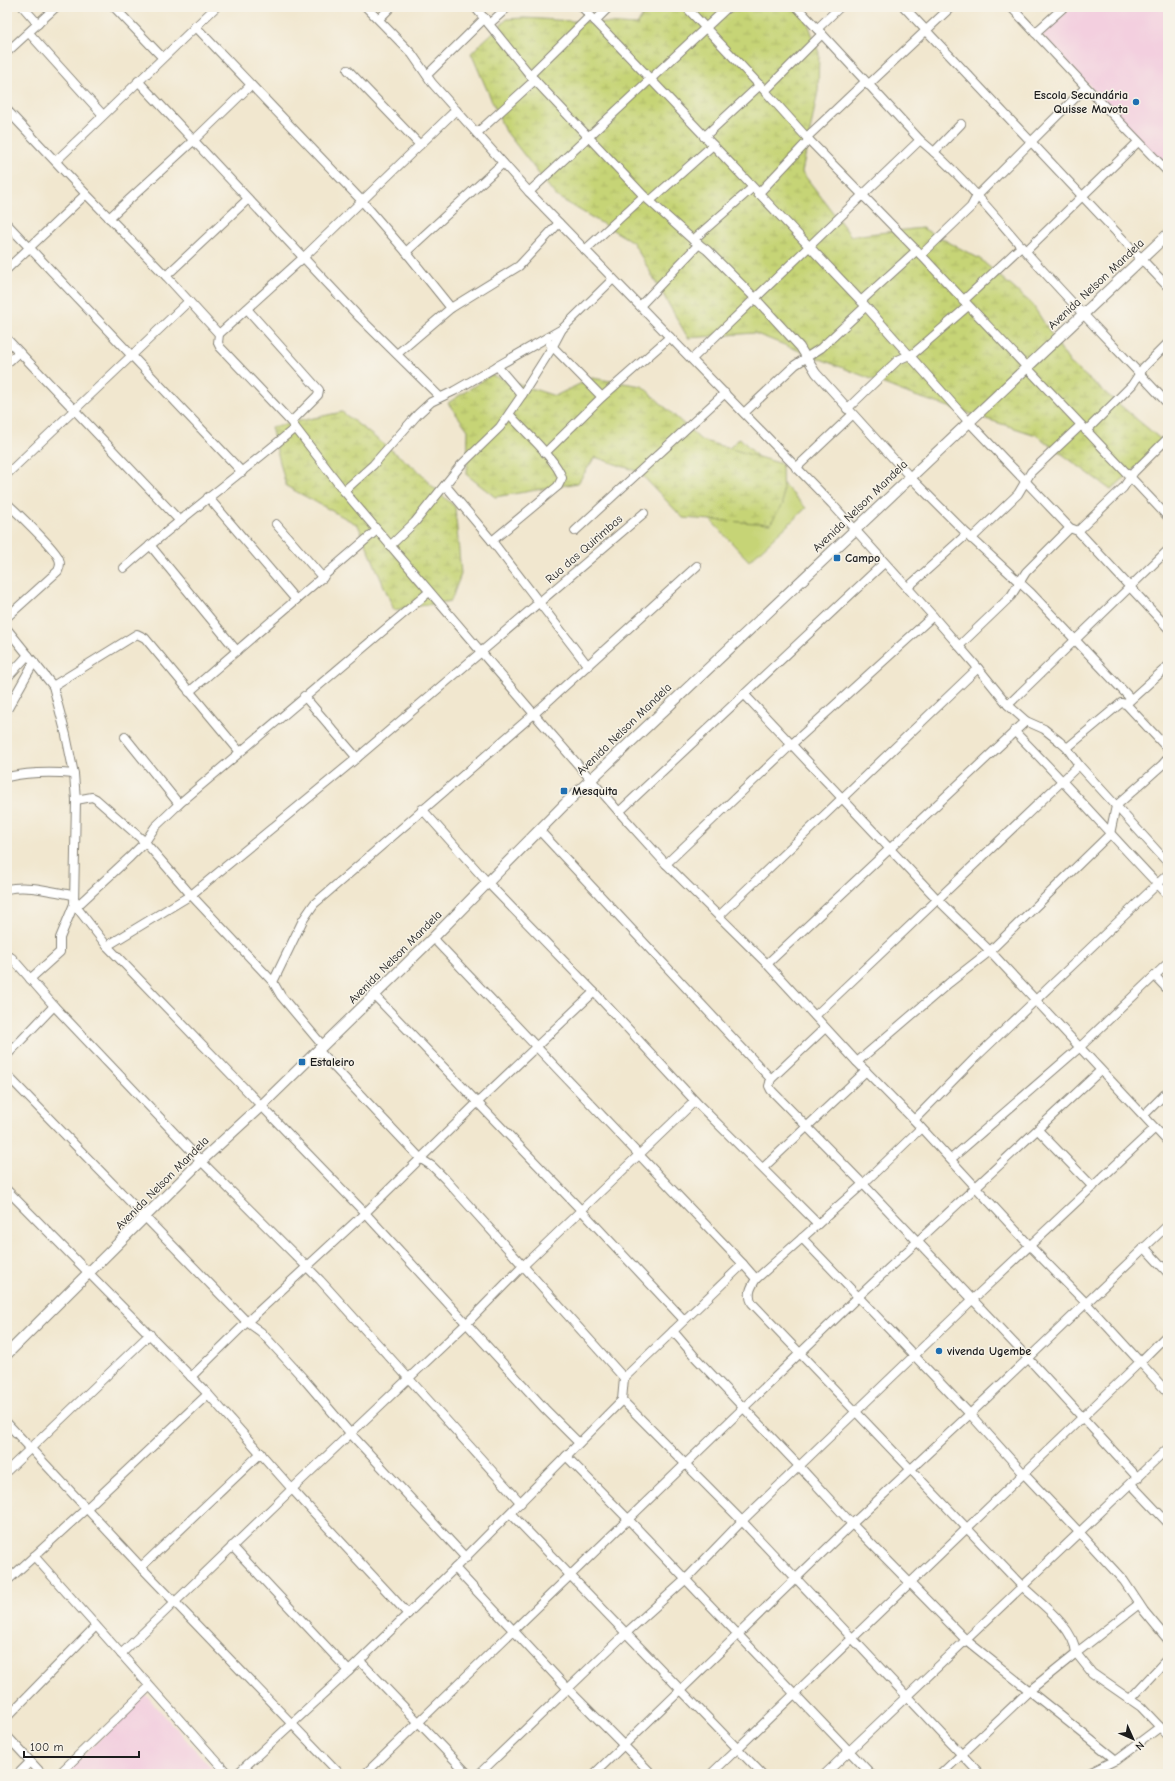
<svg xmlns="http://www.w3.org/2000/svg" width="1175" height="1781" font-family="'Comic Neue',sans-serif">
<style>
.built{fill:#f3cfdf}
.grass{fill:#c6d476;stroke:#717849}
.wetland{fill:url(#wetland-marsh);stroke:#717849}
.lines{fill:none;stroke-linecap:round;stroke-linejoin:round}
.minor-casing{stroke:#868276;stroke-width:10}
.tertiary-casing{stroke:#868276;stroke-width:12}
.minor{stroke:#fff;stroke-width:8}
.tertiary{stroke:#fff;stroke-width:10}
.poi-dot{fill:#1f6fb2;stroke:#f7f3e8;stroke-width:1.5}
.labels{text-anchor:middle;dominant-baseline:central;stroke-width:3;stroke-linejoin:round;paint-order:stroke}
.poi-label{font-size:12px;font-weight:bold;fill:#1c1c1c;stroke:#f7f3e8;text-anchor:start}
.street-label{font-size:12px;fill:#1c1c1c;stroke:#f7f3e8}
</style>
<defs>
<pattern id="wetland-marsh" width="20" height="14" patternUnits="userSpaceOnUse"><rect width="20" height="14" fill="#c6d476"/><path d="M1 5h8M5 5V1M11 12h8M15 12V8" fill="none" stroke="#aab566"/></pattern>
</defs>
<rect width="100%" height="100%" fill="#f7f3e8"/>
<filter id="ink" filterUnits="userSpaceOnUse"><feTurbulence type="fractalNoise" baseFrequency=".025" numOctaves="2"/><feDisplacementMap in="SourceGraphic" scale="8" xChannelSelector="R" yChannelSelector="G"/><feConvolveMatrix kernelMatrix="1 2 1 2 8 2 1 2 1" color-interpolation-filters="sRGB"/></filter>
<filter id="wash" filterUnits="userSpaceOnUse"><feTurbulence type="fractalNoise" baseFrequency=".012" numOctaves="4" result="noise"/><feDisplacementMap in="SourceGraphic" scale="16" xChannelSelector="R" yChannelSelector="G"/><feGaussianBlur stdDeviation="0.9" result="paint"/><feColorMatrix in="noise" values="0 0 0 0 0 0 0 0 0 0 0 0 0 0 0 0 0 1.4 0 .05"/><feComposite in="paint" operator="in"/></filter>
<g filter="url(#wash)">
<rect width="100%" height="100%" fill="#f1e7cf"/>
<g class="built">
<path d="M1072,7h96v163l-126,-135z"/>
<path d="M145,1694l72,80h-152z"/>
</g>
<path class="grass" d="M740,438l66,70 -57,53 -66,-70z"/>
<g class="wetland">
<path d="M648,7h154l17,46 -1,38 -16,81 49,64 71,-8 58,31 52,45 38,59 94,79 -53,48 -75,-55 -124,-40 -158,-62 -66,5 -55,-96 -77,-46 -52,-67 -33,-76 36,-34 17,-1 113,7z"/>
<path d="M491,375l64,21 37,-18 50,8 59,54 81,24 1,40 -13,20 -87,-6 -44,-46 -44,-15 -17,26 -83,14 -28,-22 1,-45 -20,-27z"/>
<path d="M342,412l79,61 9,11 25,23 6,67 -10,27 -57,9 -36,-85 -72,-39 -15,-59z"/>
</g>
</g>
<g filter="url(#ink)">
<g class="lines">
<defs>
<g id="minor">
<path d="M23,7l15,17"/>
<path d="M114,7l48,50"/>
<path d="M366,7l46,47 20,29 97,109 303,312 101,112 45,52 30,37 18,16 18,8 15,12 8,7 12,17 89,98"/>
<path d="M475,7l55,68 114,121 49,44 14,10 48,48 45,49 16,26 94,104 57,57 64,59 100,106"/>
<path d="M582,7l279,294 107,120 102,107 8,3 90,97"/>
<path d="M686,7l79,84 44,49 112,115 247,262"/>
<path d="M797,7l123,133c40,33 73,74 107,113 45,51 94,100 141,151"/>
<path d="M904,7l264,280"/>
<path d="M1011,7l75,80 82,85"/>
<path d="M379,19l12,-12"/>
<path d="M595,21l14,-14"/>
<path d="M489,24l19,-17"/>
<path d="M195,26l167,175 44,51 45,56"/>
<path d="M817,29l23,-22"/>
<path d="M29,33l74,82"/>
<path d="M1035,33l29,-26"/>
<path d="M7,52l49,-45"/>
<path d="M348,70l72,75"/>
<path d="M427,75l58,-57"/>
<path d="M530,75l60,-59"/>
<path d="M138,81l222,237 80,79"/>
<path d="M868,85l83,-78"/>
<path d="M765,91l57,-57"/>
<path d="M7,110l79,84 80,82 53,58 -1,9 2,4 71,75 53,69 190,223 85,98 47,52 101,100 90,98 57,58 116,126 56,57 54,59 -429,412"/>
<path d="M477,133l58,-53"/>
<path d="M704,137l56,-52"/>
<path d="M807,137l58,-55"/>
<path d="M934,152l27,-28"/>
<path d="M56,161l160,-154"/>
<path d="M529,192l199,-185"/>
<path d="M758,194l51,-54"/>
<path d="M651,200l62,-55"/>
<path d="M109,218l84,-77 58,-56"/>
<path d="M7,224l235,248"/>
<path d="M693,240l59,-52"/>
<path d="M585,250l59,-54"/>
<path d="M1026,251l112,-109"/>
<path d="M406,252l97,-89"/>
<path d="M921,255l50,-48 6,-11 109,-109"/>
<path d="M7,269l79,-75"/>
<path d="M166,276l82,-77"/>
<path d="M861,301l56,-51"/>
<path d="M963,301l59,-55"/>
<path d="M640,306l59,-62"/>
<path d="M247,309l72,81 -1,5 -27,27"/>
<path d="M219,334l85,-77 152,-147"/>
<path d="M7,339l172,181"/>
<path d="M550,344l52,53"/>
<path d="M397,354l54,-46 68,-42 40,-43"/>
<path d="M692,359l228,-219"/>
<path d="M7,363l12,-11"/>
<path d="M497,366l25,29"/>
<path d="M847,409l51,-49 16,-7 54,-47"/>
<path d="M744,413l51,-48 26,-17 44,-41"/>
<path d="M1086,431l46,-46 12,-18 24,-24"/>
<path d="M545,453l57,-56 68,-60"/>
<path d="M796,468l56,-53"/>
<path d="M7,474l182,-173"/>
<path d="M445,485l47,56 96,125"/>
<path d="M344,491l29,-26 45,-51 13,-12 23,-11 108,-62"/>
<path d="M208,497l88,103"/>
<path d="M7,503c11,11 48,45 52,56 2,5 1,8 -1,12l-51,46"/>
<path d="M276,524l47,54"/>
<path d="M575,531l150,-138"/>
<path d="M1078,531l45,-43 11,-16 34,-34"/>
<path d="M971,539l47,-45 13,-22 50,-47"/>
<path d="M492,541l66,-55 4,-8c-5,-18 -39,-48 -52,-63"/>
<path d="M150,545l87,106"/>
<path d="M390,546l25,-24 46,-57 39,-38 22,-32 31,-49 9,-17 51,-50"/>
<path d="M124,568c55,-49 114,-92 171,-140"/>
<path d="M907,588l60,-54"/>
<path d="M7,629l46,57 13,49 8,39 2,26 -2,104 -14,34v14l-30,27"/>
<path d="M959,646l52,-50 15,-24 44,-44"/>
<path d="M7,678l21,-23"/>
<path d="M53,686l84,-52 8,4 95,114"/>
<path d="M189,692l188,-162"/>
<path d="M744,694l194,206 52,51 178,191"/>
<path d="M304,696l53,62"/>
<path d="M1126,704l42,45"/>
<path d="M1008,705l160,-155"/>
<path d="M7,710l27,-48"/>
<path d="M1014,731c53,53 102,110 154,164"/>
<path d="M125,737l54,67"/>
<path d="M1067,748l54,-45 5,1 42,-38"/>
<path d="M7,777c23,-5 44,-5 67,-3"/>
<path d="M76,800l16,-3 4,2 49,43 46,53 82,87"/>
<path d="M422,809l66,74 106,109 101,109 123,123"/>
<path d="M619,812l265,-249"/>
<path d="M539,830l232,249"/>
<path d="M666,864l126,-120 141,-128"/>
<path d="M7,889c21,-5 46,3 66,6"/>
<path d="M74,904l33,42 258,267 180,196 34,34"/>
<path d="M76,907l54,-50 15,-15 10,-15 24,-23 250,-212"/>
<path d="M719,916l259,-248"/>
<path d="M107,946l84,-51 166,-137 287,-245"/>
<path d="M7,955l5,3 42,48 147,155 119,119 201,223"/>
<path d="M767,964l259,-243"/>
<path d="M1155,976l13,14"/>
<path d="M375,996l206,214 103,110"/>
<path d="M815,1016l264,-251"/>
<path d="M825,1028l-54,51 -2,7 2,4 92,94 165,174 110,120"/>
<path d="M323,1046l-42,-50 -8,-14 30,-62 11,-16 220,-190 163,-148"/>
<path d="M318,1050l103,109 11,7 14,14 178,198"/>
<path d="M7,1055l47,-49"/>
<path d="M857,1062l92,-79 41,-32 120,-117 6,-28 46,-41 6,-7"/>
<path d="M7,1075l240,247 14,10 42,46 47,55 116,125"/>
<path d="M1144,1115l24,-24"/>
<path d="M914,1120l62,-63 192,-183"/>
<path d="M1038,1130l55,57"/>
<path d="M951,1159l128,-111 89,-85"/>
<path d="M763,1168l103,-97"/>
<path d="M7,1190l201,204 84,95 116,125"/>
<path d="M802,1238l168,176 54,60 55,58 45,49 20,30 24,29"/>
<path d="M1144,1247l24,26"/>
<path d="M743,1264l13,15 107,-95 58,-56"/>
<path d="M756,1279c-5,8 -9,15 -4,24l270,283c19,18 52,41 54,67l-47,38 -88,83"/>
<path d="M673,1331l23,27 103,108 53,58 114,116 150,120"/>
<path d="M1168,1334l-28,28 28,31"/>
<path d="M191,1377l56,-55 118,-109 113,-111 116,-110"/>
<path d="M622,1400l120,121 238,253"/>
<path d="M7,1423l134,144 199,207"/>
<path d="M566,1456l62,63 243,255"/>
<path d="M7,1471l143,-137"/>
<path d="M1131,1484l37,39"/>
<path d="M511,1514l251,260"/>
<path d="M232,1546l117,125"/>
<path d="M34,1556l194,218"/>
<path d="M141,1567l120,-114"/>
<path d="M455,1568l113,121 84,85"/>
<path d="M7,1581l80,-73 121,-114"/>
<path d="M1139,1604l-63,49 16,20 49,34 19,20"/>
<path d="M121,1654l171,-165 175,-166 56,-57 172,-165"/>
<path d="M360,1661l108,113"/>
<path d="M1129,1700l39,-42"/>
<path d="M7,1717l89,-91"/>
<path d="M7,1736l35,38"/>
<path d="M18,1774l12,-12"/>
<path d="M59,1774l90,-87"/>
<path d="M237,1774l112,-103 106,-103 167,-168 2,-22 119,-114 -310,-326"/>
<path d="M365,1774l493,-477 242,-226"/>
<path d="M479,1774l147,-141 59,-53 57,-59 230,-221 183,-172"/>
<path d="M594,1774l258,-250 118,-110 198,-189"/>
<path d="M825,1774l343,-326"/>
<path d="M1087,1774l29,-14 44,-33 8,9"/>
</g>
<path id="tertiary" d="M7,1354l194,-193 60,-55 172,-168 132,-134 603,-570"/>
</defs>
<use href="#minor" class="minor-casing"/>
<use href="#tertiary" class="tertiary-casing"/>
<use href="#minor" class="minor"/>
<use href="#tertiary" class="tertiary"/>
</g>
</g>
<g class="poi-dot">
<circle cx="1136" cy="102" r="4"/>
<rect x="833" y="554" width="8" height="8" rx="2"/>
<rect x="560" y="787" width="8" height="8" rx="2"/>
<rect x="298" y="1058" width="8" height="8" rx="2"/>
<circle cx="939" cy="1351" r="4"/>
</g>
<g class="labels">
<g class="poi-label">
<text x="1128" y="95" text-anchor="end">Escola Secundária<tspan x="1128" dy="14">Quisse Mavota</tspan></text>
<text x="845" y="558">Campo</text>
<text x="572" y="791">Mesquita</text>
<text x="310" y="1062">Estaleiro</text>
<text x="947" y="1351">vivenda Ugembe</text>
</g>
<g class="street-label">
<text transform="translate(1096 284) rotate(-43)">Avenida Nelson Mandela</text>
<text transform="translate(860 506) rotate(-44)">Avenida Nelson Mandela</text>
<text transform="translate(584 549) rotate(-41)">Rua das Quirimbas</text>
<text transform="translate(624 729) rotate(-44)">Avenida Nelson Mandela</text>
<text transform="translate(395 957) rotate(-45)">Avenida Nelson Mandela</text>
<text transform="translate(162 1183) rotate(-45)">Avenida Nelson Mandela</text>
</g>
</g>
<rect width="1175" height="1781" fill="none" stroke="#f7f3e8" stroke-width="24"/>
<g transform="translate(1133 1739) rotate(135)" stroke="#f7f3e8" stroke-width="3" paint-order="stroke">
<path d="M0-3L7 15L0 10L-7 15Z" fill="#1c1c1c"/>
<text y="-6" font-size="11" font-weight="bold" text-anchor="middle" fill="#1c1c1c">N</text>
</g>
<path d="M24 1751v6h115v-6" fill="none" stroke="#1c1c1c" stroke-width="2"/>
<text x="30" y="1751" font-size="12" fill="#1c1c1c" stroke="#f7f3e8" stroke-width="3" paint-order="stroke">100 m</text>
</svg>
